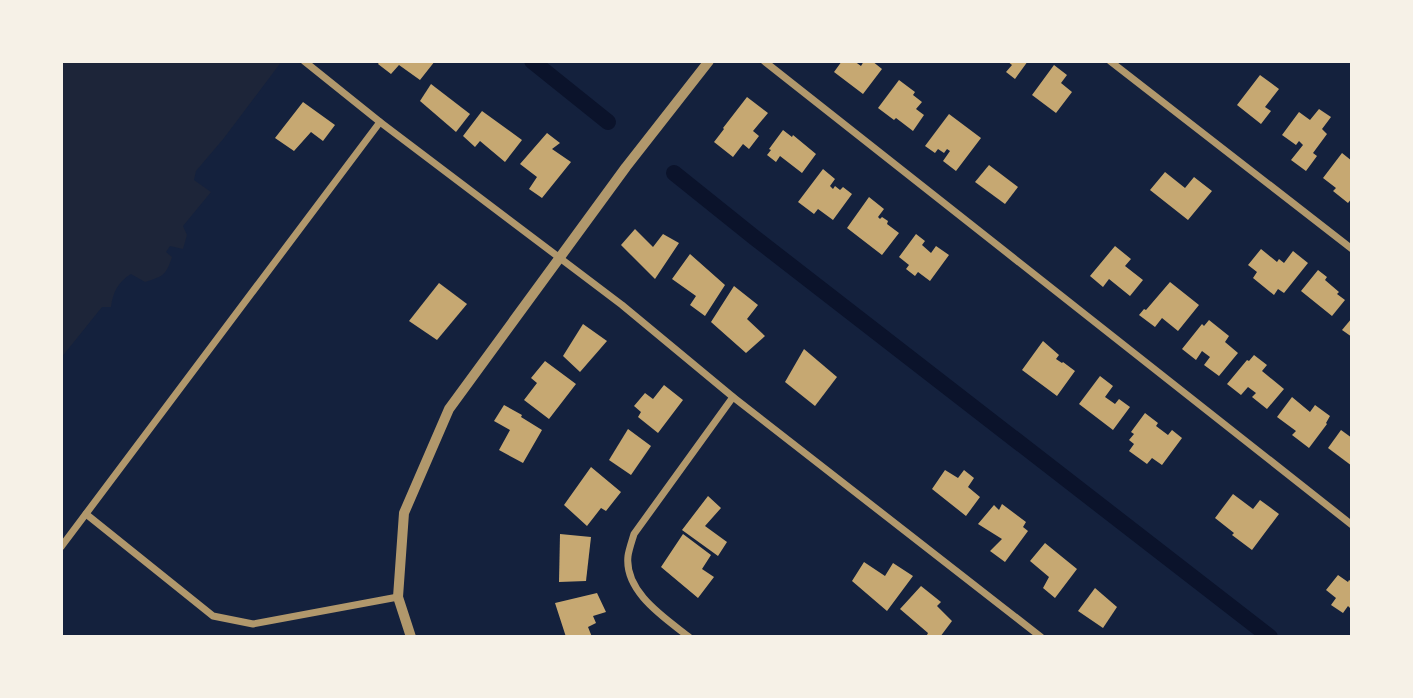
<svg xmlns="http://www.w3.org/2000/svg" width="1413" height="698" font-family="'Golos Text',sans-serif">
<style>
.green{fill:#1d2539}
.lines{fill:none;stroke-linecap:round;stroke-linejoin:round}
.canal{stroke:#0b132b;stroke-width:16}
.building{fill:#c6a872}
.minor{stroke:#b1986c;stroke-width:7}
.tertiary{stroke:#b1986c;stroke-width:10}
</style>
<rect width="100%" height="100%" fill="#14213d"/>
<path class="green" d="M61,61h221l-58,77 -28,33 -2,9 17,12 -28,34 4,9 -4,14 -13,-3 -4,6 6,5c-6,18 -8,19 -27,25l-14,-8c-13,8 -18,18 -20,33h-9l-41,51z"/>
<g class="lines">
<g class="canal">
<path d="M532,61l76,61"/>
<path d="M674,173l81,65 515,399"/>
</g>
</g>
<g class="building">
<path d="M380,61h55l-15,19 -21,-15 -8,9 -13,-10z"/>
<path d="M842,61h12l7,5 3,-5h8l10,8 -19,25 -29,-22z"/>
<path d="M1007,61h21l-13,18 -9,-7 6,-7z"/>
<path d="M1054,65l13,10 -6,8 11,9 -16,21 -24,-18z"/>
<path d="M1260,75l19,14 -14,18 6,4 -10,13 -24,-19z"/>
<path d="M899,80l16,12 -2,3 9,7 -6,7 8,6 -11,16 -17,-13 -2,2 -16,-12z"/>
<path d="M431,84l39,30 -14,18 -36,-31z"/>
<path d="M747,97l21,16 -15,18 6,5 -10,13 -6,-5 -10,13 -19,-15 10,-13 -1,-1z"/>
<path d="M303,102l32,23 -12,16 -12,-9 -17,19 -19,-13z"/>
<path d="M1319,109l12,8 -9,12 5,5 -14,19 4,3 -11,15 -15,-11 12,-15 -4,-4 -3,4 -14,-10 17,-23 11,8z"/>
<path d="M482,111l40,29 -17,22 -25,-21 -5,6 -12,-11z"/>
<path d="M949,114l32,24 -25,33 -13,-10 7,-10 -3,-2 -3,4 -6,-4 -3,4 -10,-7z"/>
<path d="M783,130l9,7 1,-2 23,19 -14,19 -22,-17 -4,6 -9,-7 4,-5 -2,-1z"/>
<path d="M547,133l13,10 -8,6 19,13 -29,36 -13,-9 8,-12 -17,-13z"/>
<path d="M1342,153l10,8v37l-4,5 -15,-12 3,-3 -13,-10z"/>
<path d="M989,165l29,22 -13,17 -30,-22z"/>
<path d="M823,169l12,10 -5,7 3,3 2,-3 5,4 3,-3 9,7 -19,26 -15,-11 -4,5 -16,-12z"/>
<path d="M1165,172l20,16 9,-11 18,14 -24,29 -38,-30z"/>
<path d="M869,197l15,12 -6,8 2,2 2,-2 6,4 -1,3 12,9 -17,22 -35,-27z"/>
<path d="M635,229l18,18 10,-13 16,9 -24,36 -34,-34z"/>
<path d="M916,234l9,7 -3,4 9,8 5,-7 13,9 -19,26 -12,-9 -3,4 -9,-7 3,-4 -10,-8z"/>
<path d="M1115,246l16,13 -6,7 18,14 -13,16 -21,-17 -6,8 -13,-11z"/>
<path d="M1261,249l16,13 2,-3 5,4 9,-12 15,12 -24,30 -6,-4 -4,6 -21,-17 4,-6 -9,-7z"/>
<path d="M690,254l35,31 -20,31 -15,-11 6,-9 -24,-17z"/>
<path d="M1318,270l9,7 -2,3 14,12 -2,2 8,6 -13,16 -31,-25z"/>
<path d="M1170,282l29,23 -21,26 -16,-13 -7,9 -16,-12 5,-6 2,1z"/>
<path d="M439,283l28,21 -30,36 -28,-19z"/>
<path d="M734,286l24,19 -11,14 18,17 -19,17 -35,-31z"/>
<path d="M1352,318v19l-10,-7z"/>
<path d="M1209,320l20,16 -4,6 13,11 -19,23 -15,-11 6,-8 -8,-6 -6,9 -14,-11 20,-25 2,2z"/>
<path d="M583,324l24,17 -27,31 -17,-16z"/>
<path d="M1043,341l16,14 -3,4 6,4 1,-1 12,9 -18,25 -35,-26z"/>
<path d="M804,349l33,28 -22,29 -30,-24z"/>
<path d="M1254,355l13,10 -5,6 22,18 -17,20 -15,-12 4,-4 -8,-6 -7,8 -14,-11 20,-24 2,1z"/>
<path d="M545,361l31,23 -27,35 -25,-19 13,-17 -6,-5z"/>
<path d="M1100,376l13,10 -8,11 10,7 4,-5 11,8 -17,23 -34,-26z"/>
<path d="M664,385l19,15 -25,33 -20,-16 3,-5 -7,-6 11,-13 8,6z"/>
<path d="M1292,397l18,15 5,-7 15,11 -4,7 1,1 -18,24 -17,-13 4,-4 -19,-14z"/>
<path d="M504,405l18,10 -1,2 21,13 -19,33 -24,-13 11,-20 -16,-9z"/>
<path d="M1145,413l13,10 -2,3 12,9 4,-5 10,8 -20,27 -10,-7 -5,6 -18,-13 5,-7 -5,-4 5,-6 -3,-2z"/>
<path d="M628,429l23,17 -20,29 -22,-15z"/>
<path d="M1341,430l11,8v28l-24,-18z"/>
<path d="M591,467l30,25 -15,19 -5,-3 -14,18 -23,-21z"/>
<path d="M945,470l13,8 6,-8 10,8 -6,9 12,10 -14,19 -34,-27z"/>
<path d="M1233,494l20,15 7,-9 19,14 -27,36 -20,-15 2,-2 -19,-15z"/>
<path d="M708,496l13,12 -16,18 22,16 -9,14 -36,-26z"/>
<path d="M1002,504l24,18 -3,5 5,4 -23,31 -15,-11 12,-12 -24,-15 16,-19 5,5z"/>
<path d="M560,534l31,3 -5,44 -27,1z"/>
<path d="M683,534l28,21 -9,14 12,8 -16,21 -37,-31z"/>
<path d="M1045,543l32,26 -22,29 -12,-10 6,-11 -19,-16z"/>
<path d="M864,562l21,14 8,-13 20,13 -26,35 -35,-30z"/>
<path d="M1338,575l10,7 1,-2 3,2v28l-4,-4 -5,7 -12,-8 5,-7 -10,-8z"/>
<path d="M921,586l20,16 -4,4 15,15 -12,16h-14l2,-4 -28,-24z"/>
<path d="M1095,588l22,19 -14,21 -25,-17z"/>
<path d="M597,593l9,19 -13,4 3,7 -8,4 4,10h-26l-11,-34z"/>
</g>
<g class="lines">
<g class="minor">
<path d="M304,61l76,61 242,183 111,92 308,240"/>
<path d="M764,61l588,464"/>
<path d="M1110,61l242,188"/>
<path d="M86,514l127,102 40,8 145,-27"/>
<path d="M61,547l319,-425"/>
<path d="M689,637c-24,-19 -65,-45 -61,-81 1,-7 4,-15 6,-22l99,-137"/>
</g>
<path class="tertiary" d="M411,637l-13,-40 6,-84 45,-104 177,-242 83,-106"/>
</g>
<rect width="1413" height="698" fill="none" stroke="#f6f1e7" stroke-width="126"/>
</svg>
